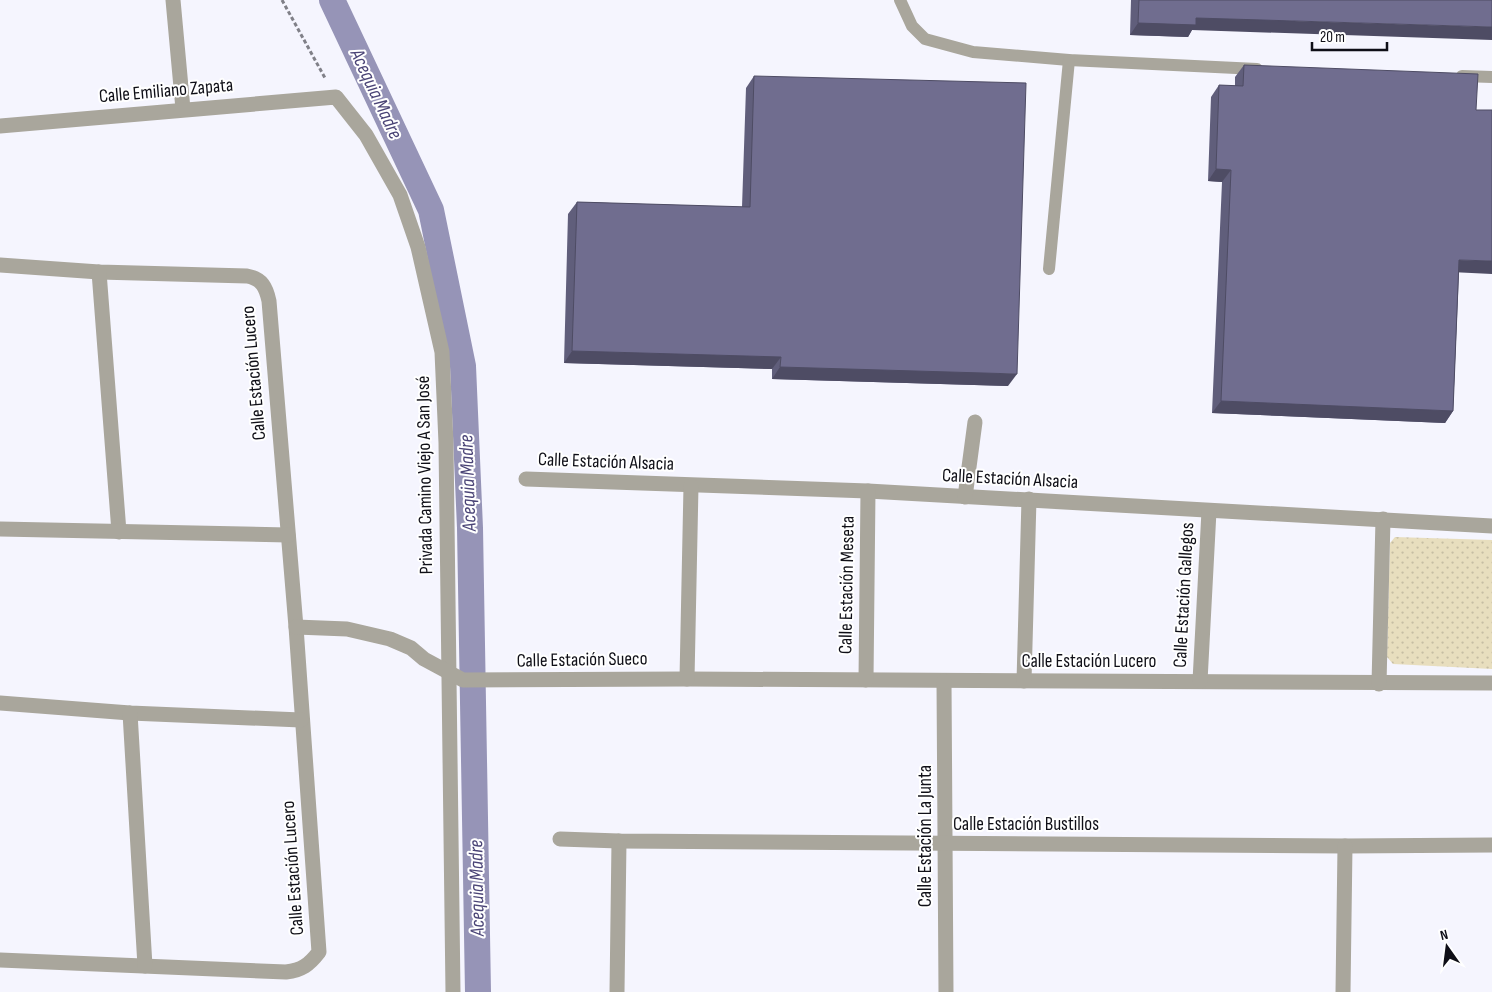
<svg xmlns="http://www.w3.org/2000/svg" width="1492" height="992" font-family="'Sofia Sans Condensed',sans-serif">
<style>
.park{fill:url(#park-dots)}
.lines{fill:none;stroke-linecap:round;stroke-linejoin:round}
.canal{stroke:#9694b7;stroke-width:26}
.path{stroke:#808088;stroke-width:3;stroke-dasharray:4 2.5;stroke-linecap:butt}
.service{stroke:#a9a69c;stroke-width:12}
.minor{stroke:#a9a69c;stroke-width:15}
.wall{fill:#605e7b}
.shaded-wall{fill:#4e4c64}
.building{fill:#706d8f;stroke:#4e4c64}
.labels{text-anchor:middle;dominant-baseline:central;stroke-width:4;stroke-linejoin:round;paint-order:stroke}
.street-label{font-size:19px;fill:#0f0f17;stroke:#fff}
.water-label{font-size:20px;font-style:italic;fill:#4a4476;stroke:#fff}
</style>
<defs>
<pattern id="park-dots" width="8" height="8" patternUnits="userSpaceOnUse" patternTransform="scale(1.25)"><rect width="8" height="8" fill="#e8debe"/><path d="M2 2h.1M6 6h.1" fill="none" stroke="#c6bda3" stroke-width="1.8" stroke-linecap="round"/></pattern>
</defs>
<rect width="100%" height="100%" fill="#f5f5fe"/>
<path class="park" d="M1395,537l97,3v129l-99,-5 -6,-7 3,-114z"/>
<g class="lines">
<path class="canal" d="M332,0l99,210 32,156 7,162 8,464"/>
<path class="path" d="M282,0l43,78"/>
<g class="service">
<path d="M900,0l12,26 13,13 48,13 96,8 188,9"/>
<path d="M1462,76l30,1"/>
<path d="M1049,269l20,-209"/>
</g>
<g class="minor">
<path d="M173,0l10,109"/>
<path d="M0,126l336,-29 30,38 34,60 18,52 24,105 4,91 7,549"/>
<path d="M0,265l99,7 148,4c15,3 19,11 22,25l27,326 23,325c-10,13 -17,18 -33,20l-286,-12"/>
<path d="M99,272l20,260"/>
<path d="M526,479l342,12 624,35"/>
<path d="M965,497l10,-75"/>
<path d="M0,529l288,6"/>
<path d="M296,627l51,2 43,10 21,9 13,11 39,21 224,-1 805,4"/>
<path d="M687,679l4,-193"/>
<path d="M866,680l2,-189"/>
<path d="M944,681l2,311"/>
<path d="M1024,681l5,-182"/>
<path d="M1200,681l9,-170"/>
<path d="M1379,684l4,-165"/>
<path d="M0,703l130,10 171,7"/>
<path d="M130,713l15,253"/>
<path d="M560,839l59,2 726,5 147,-1"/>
<path d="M617,992l2,-151"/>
<path d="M1343,992l2,-146"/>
</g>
</g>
<g class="wall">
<path d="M1131,0h361l-300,30 -4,7 -58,-2z"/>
<path d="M1244,65l215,207 -6,139 -8,12 -233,-10 10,-231 -14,-1 3,-84 8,-12 16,1v-9z"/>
<path d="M754,76l254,310 -236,-7v-10l-208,-6 4,-149 9,-12 165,5 4,-119z"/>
</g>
<g class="shaded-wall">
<path d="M1196,18l296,9v13l-300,-10 -4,7 -58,-2 8,-12z"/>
<path d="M1216,169l15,1 -9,12 -14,-1z"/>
<path d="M1459,260l33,1v13l-41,-2z"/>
<path d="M572,351l209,6 -9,12 -208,-6z"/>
<path d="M780,367l237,7 -9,12 -236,-7z"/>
<path d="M1221,401l232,10 -8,12 -233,-10z"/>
</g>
<g class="building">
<path d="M1139,0h353v27l-296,-9v7l-58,-2z"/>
<path d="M1244,65l234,9 -2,36h16v151l-33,-1 -6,151 -232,-10 10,-231 -15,-1 3,-84 24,1z"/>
<path d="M754,76l272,7 -9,291 -237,-7 1,-10 -209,-6 5,-149 173,5z"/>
</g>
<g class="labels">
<g class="street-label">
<text transform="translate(166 91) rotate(-5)">Calle Emiliano Zapata</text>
<text transform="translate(254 373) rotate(-95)">Calle Estación Lucero</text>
<text transform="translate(606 462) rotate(2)">Calle Estación Alsacia</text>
<text transform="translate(425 475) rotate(-91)">Privada Camino Viejo A San José</text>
<text transform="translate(1010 479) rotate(3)">Calle Estación Alsacia</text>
<text transform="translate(847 585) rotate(-89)">Calle Estación Meseta</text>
<text transform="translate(1184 595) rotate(-87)">Calle Estación Gallegos</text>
<text transform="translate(582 660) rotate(-1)">Calle Estación Sueco</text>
<text x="1089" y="661">Calle Estación Lucero</text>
<text x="1026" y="824">Calle Estación Bustillos</text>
<text transform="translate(925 836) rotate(-90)">Calle Estación La Junta</text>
<text transform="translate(293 868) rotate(-94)">Calle Estación Lucero</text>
</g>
<g class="water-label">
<text transform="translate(376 94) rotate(65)">Acequia Madre</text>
<text transform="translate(468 483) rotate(-92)">Acequia Madre</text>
<text transform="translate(477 888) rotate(-91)">Acequia Madre</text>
</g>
</g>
<g transform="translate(1447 947) rotate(346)" stroke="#ffffff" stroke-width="4" paint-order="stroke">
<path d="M0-4L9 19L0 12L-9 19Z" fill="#0f0f17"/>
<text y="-8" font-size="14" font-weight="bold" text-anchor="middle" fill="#0f0f17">N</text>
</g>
<path d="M1312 42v8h75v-8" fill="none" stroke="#0f0f17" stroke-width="2.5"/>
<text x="1320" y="42" font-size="15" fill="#0f0f17" stroke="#ffffff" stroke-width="4" paint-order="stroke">20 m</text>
</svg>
